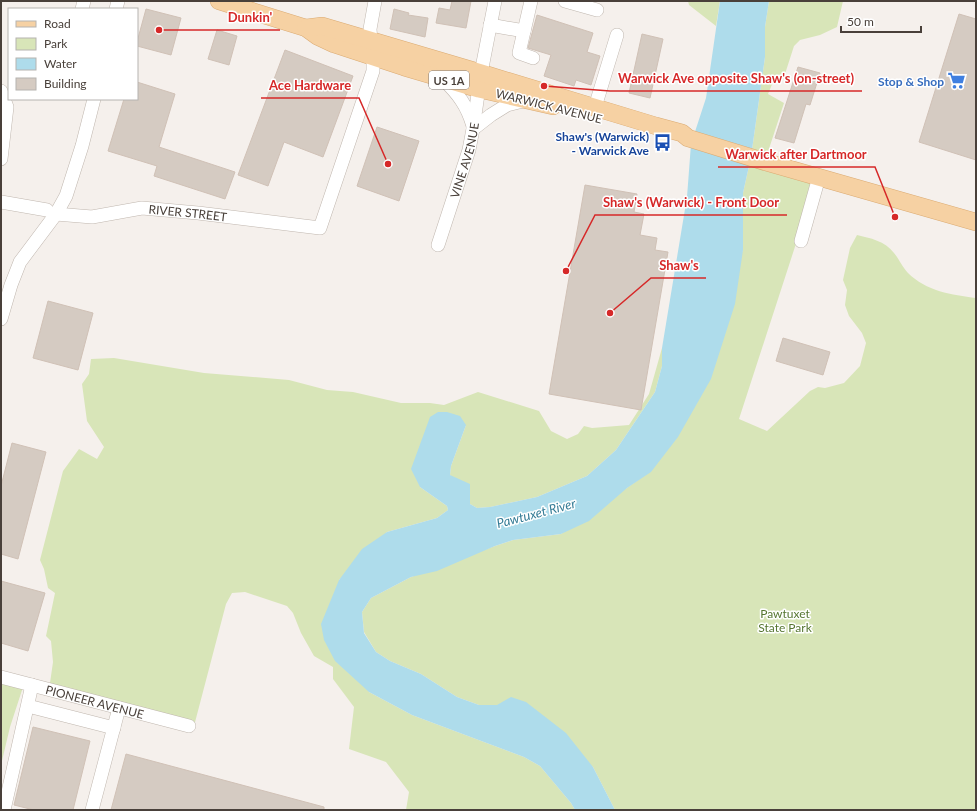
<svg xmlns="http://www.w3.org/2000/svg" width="977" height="811" font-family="Lato,sans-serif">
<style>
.green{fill:#d8e5b8}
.water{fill:#aedceb}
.building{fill:#d5cbc2;stroke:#d0c1b6}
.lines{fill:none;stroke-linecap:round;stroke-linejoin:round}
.minor-casing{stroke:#c0b7af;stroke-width:14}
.major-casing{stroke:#dbab73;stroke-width:18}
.minor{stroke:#fff;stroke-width:13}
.major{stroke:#f6d1a3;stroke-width:17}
.labels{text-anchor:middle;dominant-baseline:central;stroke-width:3;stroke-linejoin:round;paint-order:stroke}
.shield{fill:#fff;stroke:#807975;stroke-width:1}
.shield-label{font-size:11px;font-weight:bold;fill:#49403a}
.shop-label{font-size:12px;font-weight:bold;fill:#366cbe;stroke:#fff;text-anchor:end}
.street-label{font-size:12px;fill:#49403a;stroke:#fff}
.transit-label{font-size:12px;font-weight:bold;fill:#164399;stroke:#fff;text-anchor:end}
.park-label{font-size:12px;fill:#567631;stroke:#fff}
.water-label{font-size:13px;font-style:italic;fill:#357c96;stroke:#fff}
.leader{fill:none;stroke:#d62828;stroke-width:1.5}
.callout-dot{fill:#d62828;stroke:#fff;stroke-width:1.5}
.callout-label{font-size:13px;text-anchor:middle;font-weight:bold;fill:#d62828;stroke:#fff;stroke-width:3;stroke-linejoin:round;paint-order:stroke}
</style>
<rect width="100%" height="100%" fill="#f5f0ec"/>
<g class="green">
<path d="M688,1h32l-4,25 -27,-21z"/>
<path d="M769,1h74l-6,26 -17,8 -20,5 -6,6 -9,28 -9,1 -8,19 16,9 -19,58 52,18 -78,240 28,12 43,-40 8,-4 7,1 19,-5 16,-17 6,-23 -4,-10 -13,-17 -4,-11 2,-15 -4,-10 7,-32 7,-13c13,3 28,6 37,18 5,6 9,15 14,20 18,18 44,22 68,25v512h-361l-22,-43 -96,-62h-18l-22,-8 -36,-23 -31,-13 -14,-9 -12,-20 -2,-20 9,-14 40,-21 84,-31 18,-6 48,-6 90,-63 92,-221v-57l8,-36 14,-100v-30z"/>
<path d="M662,348v18l-7,26 -39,58 -29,26 -50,21 -47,10 -13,1 -7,-4 -20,-29 1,-9 15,-41 -46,62 27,19 1,4 -11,8 -50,14 -48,48 30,112 43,23 112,42 16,9 31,37 4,7h-169l3,-18 -23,-30 -37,-13 5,-42 -21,-28v-12l-19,-11 -13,-23 -8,-20 -6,-7 -42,-14 -13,1 -6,11 -32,122 -145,-36 4,-28 -2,-21 -5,-5 9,-43 -7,-5 -4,-19 -4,-9 23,-89 16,-22 18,10 7,-12 -17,-26 -5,-37 7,-10 2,-15 23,-1 90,15 85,7 38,10 26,2 48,11h29l14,2 34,-13 61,19 12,20 16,8 11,-5 6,-8 8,2 37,-3 20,-31z"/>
<path d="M1,678l23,6 -14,43 -9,38z"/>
</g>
<path class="water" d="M720,1h49l-4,26v30l-14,100 -8,36v57l-8,54 -24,75 -33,58 -27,35 -24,16 -38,33 -28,13 -48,6 -18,6 -58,25 -26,6 -40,21 -9,14 2,21 12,19 14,9 31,13 36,23 22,8h18l14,-8 15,5 40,31 27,34 22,43h-40l-4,-7 -31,-37 -16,-9 -112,-42 -43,-23 -34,-31 -11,-21 -3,-16 18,-44 23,-31 25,-17 50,-14 11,-8 -1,-4 -27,-19 -9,-18 19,-52 8,-5h9l13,4 6,9 -15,41 -1,9 20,9v20l7,4 13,-1 47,-10 50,-21 29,-26 39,-58 7,-26v-18l25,-151 4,-53 15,-46z"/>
<g class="building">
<path d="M452,1h19l-5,27 -30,-5 3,-15 11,2z"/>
<path d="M146,9l35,9 -10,37 -34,-9v-4z"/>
<path d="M394,9l15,4 -1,2 20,3 -3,19 -35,-8z"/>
<path d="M959,14l17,5v141l-57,-18z"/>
<path d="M537,15l56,18 -6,19 13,4 -9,29 -15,-5 -2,6 -30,-10 7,-21 -23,-7z"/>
<path d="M217,30l20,6 -8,29 -21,-6z"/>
<path d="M642,34l21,5 -13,59 -21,-5z"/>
<path d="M285,50l68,26 -30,81 -39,-15 -16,44 -30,-11z"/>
<path d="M798,67l22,6 -10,32 -4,-1 -12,39 -19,-5z"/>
<path d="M137,82l38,12 -16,53 76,25 -10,27 -71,-23 3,-10 -49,-15 16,-52h13z"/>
<path d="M377,127l42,14 -20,60 -42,-15z"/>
<path d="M585,185l52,9 -3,18 10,2 -4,21 17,3 -2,12 13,2 -27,158 -92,-16z"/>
<path d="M48,301l45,12 -15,57 -45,-12z"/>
<path d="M783,338l47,14 -7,23 -47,-14z"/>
<path d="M12,443l34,9 -28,107 -17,-5v-68z"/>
<path d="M1,581l44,12 -17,58 -27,-8z"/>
<path d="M33,727l57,14 -17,69h-39l-20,-5z"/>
<path d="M126,754l198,53v3h-213z"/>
</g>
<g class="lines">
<defs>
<g id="minor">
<path d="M531,1l-12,52 14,5"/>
<path d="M565,1l32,9"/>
<path d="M82,9l2,-8"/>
<path d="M116,9l2,-8"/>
<path d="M490,25l34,6"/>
<path d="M371,41l-1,-12 5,-28"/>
<path d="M443,79c15,15 24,26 30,47"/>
<path d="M1,91l6,16 -6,52"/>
<path d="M595,107l22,-72"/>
<path d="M473,129l18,-14 16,-10 20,-5"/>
<path d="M1,202l46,8"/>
<path id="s1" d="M56,214l36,3 50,-9 56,5 122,15 53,-157v-15"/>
<path d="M801,241l18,-64"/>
<path id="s2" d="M438,245l31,-95 4,-21 8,-56 14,-72"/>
<path d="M1,319l10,-34 9,-23 36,-48 10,-18 16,-50 12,-47"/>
<path id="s3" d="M1,677l188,49"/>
<path d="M28,706l86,22"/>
<path d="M4,810l28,-125"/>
<path d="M92,810l27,-102"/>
</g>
<g id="major">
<path d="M219,1l87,27 11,8 17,8 70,23 75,22 74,17"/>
<path d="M306,28l16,-2 159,47 175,53 26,7 6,5 81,25 207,59"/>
</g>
</defs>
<use href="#minor" class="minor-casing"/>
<use href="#major" class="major-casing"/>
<use href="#minor" class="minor"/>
<use href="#major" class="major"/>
</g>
<defs>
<symbol id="supermarket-bare" viewBox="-9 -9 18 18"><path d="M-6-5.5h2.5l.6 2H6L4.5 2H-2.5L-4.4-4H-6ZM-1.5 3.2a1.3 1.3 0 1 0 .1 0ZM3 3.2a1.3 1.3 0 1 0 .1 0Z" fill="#3f7fe0" stroke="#fff" stroke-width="2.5" paint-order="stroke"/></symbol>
<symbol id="bus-bare" viewBox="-9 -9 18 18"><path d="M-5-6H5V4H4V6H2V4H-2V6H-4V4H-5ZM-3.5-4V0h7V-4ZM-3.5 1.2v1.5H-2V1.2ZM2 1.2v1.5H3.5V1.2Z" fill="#1a4fb4" stroke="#fff" stroke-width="2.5" paint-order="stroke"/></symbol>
</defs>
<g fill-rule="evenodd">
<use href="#supermarket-bare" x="944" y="68" width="25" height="25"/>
<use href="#bus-bare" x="650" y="130" width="25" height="25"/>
</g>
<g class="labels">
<rect class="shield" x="429" y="71" width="40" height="18" rx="3"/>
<g class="shield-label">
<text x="449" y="80">US 1A</text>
</g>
<g class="shop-label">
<text x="944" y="81">Stop &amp; Shop</text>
</g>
<g class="street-label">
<text transform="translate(549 106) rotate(14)">WARWICK AVENUE</text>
<text stroke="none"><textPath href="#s2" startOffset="89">VINE AVENUE</textPath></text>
<text stroke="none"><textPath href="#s1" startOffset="133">RIVER STREET</textPath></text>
<text stroke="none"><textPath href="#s3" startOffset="97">PIONEER AVENUE</textPath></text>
</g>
<g class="transit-label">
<text x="649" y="136">Shaw's (Warwick)<tspan x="649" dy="14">- Warwick Ave</tspan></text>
</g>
<g class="park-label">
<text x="785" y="613">Pawtuxet<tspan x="785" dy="14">State Park</tspan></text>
</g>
<g class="water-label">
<text transform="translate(536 513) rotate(-15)">Pawtuxet River</text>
</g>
</g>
<path class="leader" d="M159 30L220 30H280M544 86L610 91H862M388 164L359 98H261M895 217L875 167H718M566 271L595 215H787M610 313L651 278H706"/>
<g class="callout-dot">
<circle cx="159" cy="30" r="4"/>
<circle cx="544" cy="86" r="4"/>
<circle cx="388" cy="164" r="4"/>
<circle cx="895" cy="217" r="4"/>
<circle cx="566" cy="271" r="4"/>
<circle cx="610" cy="313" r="4"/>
</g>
<g class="callout-label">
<text x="250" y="22">Dunkin'</text>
<text x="736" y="83">Warwick Ave opposite Shaw's (on-street)</text>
<text x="310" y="90">Ace Hardware</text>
<text x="796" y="159">Warwick after Dartmoor</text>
<text x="691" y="207">Shaw's (Warwick) - Front Door</text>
<text x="679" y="270">Shaw's</text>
</g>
<rect width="977" height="811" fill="none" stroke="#49403a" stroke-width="4"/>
<rect x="8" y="8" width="130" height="92" fill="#ffffff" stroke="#b6b3b0"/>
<rect x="16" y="21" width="20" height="6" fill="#f6d1a3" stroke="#b6b3b0"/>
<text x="44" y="28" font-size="12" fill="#49403a">Road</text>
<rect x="16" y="38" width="20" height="12" fill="#d8e5b8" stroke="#b6b3b0"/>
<text x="44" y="48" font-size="12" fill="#49403a">Park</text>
<rect x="16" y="58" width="20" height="12" fill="#aedceb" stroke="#b6b3b0"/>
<text x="44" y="68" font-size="12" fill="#49403a">Water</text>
<rect x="16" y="78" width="20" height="12" fill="#d5cbc2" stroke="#b6b3b0"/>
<text x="44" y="88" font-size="12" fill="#49403a">Building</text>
<path d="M841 26v6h80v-6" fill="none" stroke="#49403a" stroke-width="2"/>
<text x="847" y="26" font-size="12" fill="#49403a" stroke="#ffffff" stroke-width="3" paint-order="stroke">50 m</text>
</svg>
